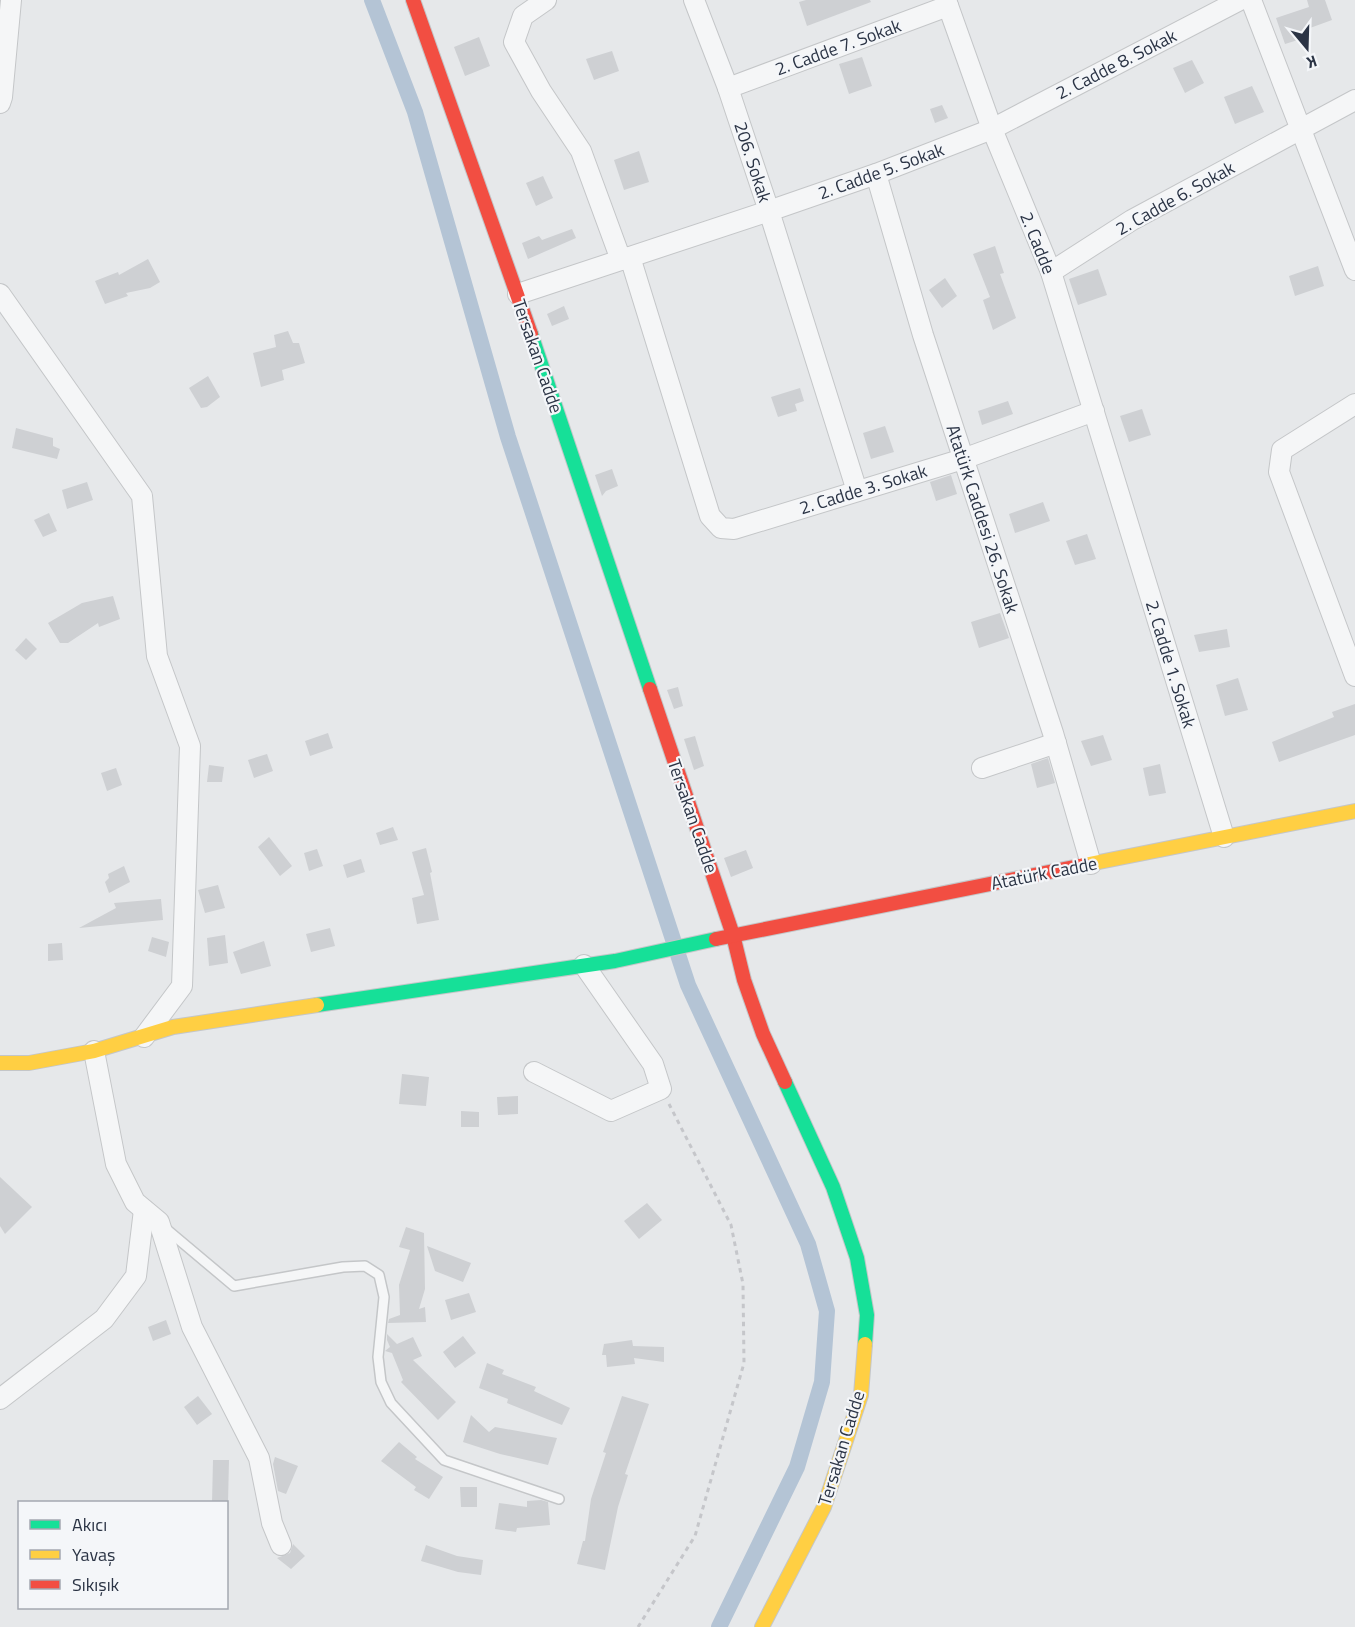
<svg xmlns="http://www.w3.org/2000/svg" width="1355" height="1627" font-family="'Titillium Web',sans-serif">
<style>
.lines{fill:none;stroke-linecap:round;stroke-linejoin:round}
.canal{stroke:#b4c4d5;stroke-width:16}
.building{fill:#ced0d3}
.lane-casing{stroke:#c4c6c8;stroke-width:12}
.street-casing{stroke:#c4c6c8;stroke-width:22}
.fast-casing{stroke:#c4c6c8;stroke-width:16}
.slow-casing{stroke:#c4c6c8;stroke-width:16}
.jam-casing{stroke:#c4c6c8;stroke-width:16}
.path{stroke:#c5c6ca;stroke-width:3;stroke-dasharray:4.5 4.5;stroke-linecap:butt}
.lane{stroke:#f5f6f7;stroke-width:9}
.street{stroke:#f5f6f7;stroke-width:20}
.fast{stroke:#16e098;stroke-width:14}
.slow{stroke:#ffcf43;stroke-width:14}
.jam{stroke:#f24e42;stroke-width:14}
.labels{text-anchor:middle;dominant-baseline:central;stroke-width:4.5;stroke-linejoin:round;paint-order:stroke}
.street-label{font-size:18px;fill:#2b3445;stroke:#f4f6f9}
</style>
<rect width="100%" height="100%" fill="#e6e8ea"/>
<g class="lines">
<path class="canal" d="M372,0l43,112 93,325 180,548 120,259 19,67 -5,71 -25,85 -78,160"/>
</g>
<g class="building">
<path d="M806,0h64l1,2 -64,24 -8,-24z"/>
<path d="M1307,0h18l7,20 -33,12 2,7 -16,5 -9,-26 33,-11z"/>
<path d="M479,37l11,29 -25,10 -11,-29z"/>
<path d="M612,51l7,20 -25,9 -8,-21z"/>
<path d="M862,57l10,29 -23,8 -10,-30z"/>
<path d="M1192,60l12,23 -19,10 -12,-25z"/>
<path d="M1252,86l12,26 -29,12 -11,-27z"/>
<path d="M942,105l6,13 -13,5 -5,-14z"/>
<path d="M639,151l10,31 -25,8 -10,-30z"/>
<path d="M543,176l10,22 -17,8 -10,-23z"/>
<path d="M572,229l4,9 -48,21 -6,-16 17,-7 3,4z"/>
<path d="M995,246l9,27 -4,1 16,44 -23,12 -10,-30 7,-3 -17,-43z"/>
<path d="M148,259l12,23 -10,6 -24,5 2,3 -23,8 -10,-23 23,-9 1,3z"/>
<path d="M1318,266l6,20 -29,10 -6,-20z"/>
<path d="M1098,269l9,26 -29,10 -9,-26z"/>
<path d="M945,278l12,18 -15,12 -13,-18z"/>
<path d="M564,306l5,13 -17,7 -5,-12z"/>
<path d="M288,331l5,12h6l6,20 -23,7 2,10 -23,7 -8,-34 23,-6 -2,-12z"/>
<path d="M208,376l12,21 -13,10 -6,1 -12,-20z"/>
<path d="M800,388l4,13 -9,3 2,7 -19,6 -7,-20z"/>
<path d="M1008,401l5,13 -31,11 -4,-14z"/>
<path d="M1142,409l9,26 -22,7 -9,-26z"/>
<path d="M885,426l9,26 -23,7 -8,-26z"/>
<path d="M16,428l37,10v8l7,3 -3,10 -45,-11z"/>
<path d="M612,469l6,17 -12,5 -4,5 -7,-21z"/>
<path d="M951,475l6,19 -21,7 -6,-19z"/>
<path d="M87,482l6,18 -26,9 -5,-19z"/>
<path d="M1043,502l7,19 -35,12 -6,-19z"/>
<path d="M49,513l8,18 -14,6 -9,-17z"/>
<path d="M1087,534l9,25 -21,6 -9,-24z"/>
<path d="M113,596l7,23 -21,8 -1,-4 -30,20h-8l-12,-20 34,-20z"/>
<path d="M1000,613l9,25 -30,10 -8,-26z"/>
<path d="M1227,629l3,18 -31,5 -5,-17z"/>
<path d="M26,638l11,11 -11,11 -11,-10z"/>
<path d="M1238,678l10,32 -23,6 -9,-31z"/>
<path d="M678,687l5,19 -9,3 -7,-19z"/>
<path d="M1355,704v31l-76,27 -7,-20 62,-25 -2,-5z"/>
<path d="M328,733l5,15 -23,8 -5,-15z"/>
<path d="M1103,735l9,25 -21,6 -10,-25z"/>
<path d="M695,736l9,30 -10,4 -10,-31z"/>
<path d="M267,754l6,17 -19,7 -6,-18z"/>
<path d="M1048,758l7,25 -18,5 -6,-24z"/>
<path d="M1160,764l6,29 -17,3 -6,-28z"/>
<path d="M209,765l15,2 -2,15h-15z"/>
<path d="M116,768l6,17 -15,6 -6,-18z"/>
<path d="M393,827l5,13 -18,5 -4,-12z"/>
<path d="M269,837l23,29 -12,10 -22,-29z"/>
<path d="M426,848l6,24 -2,1 9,47 -22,4 -5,-26 12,-3 -12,-43z"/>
<path d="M317,849l6,17 -14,5 -5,-18z"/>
<path d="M746,850l7,18 -22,9 -7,-19z"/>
<path d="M361,859l4,13 -18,6 -4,-13z"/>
<path d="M124,866l6,16 -21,11 -4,-11 4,-4 -1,-4z"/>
<path d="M218,885l7,23 -20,5 -7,-23z"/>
<path d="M161,899l2,21 -84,8 37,-20 -2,-5z"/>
<path d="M330,928l5,18 -24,6 -5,-18z"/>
<path d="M225,935l3,28 -19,3 -2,-28z"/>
<path d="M152,937l17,5 -3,15 -18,-6z"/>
<path d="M264,941l7,25 -30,8 -8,-22z"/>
<path d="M62,943l1,17 -15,1v-17z"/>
<path d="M402,1074l27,3 -3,29 -27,-2z"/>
<path d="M518,1096v18l-20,1 -1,-18z"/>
<path d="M461,1111l18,1v15h-18z"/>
<path d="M0,1177l32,30 -27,27 -5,-8z"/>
<path d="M647,1203l15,17 -23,19 -15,-18z"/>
<path d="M406,1227l18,6 1,56 -6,20 6,-2 1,15 -38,1 1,-4 11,-4 -1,-30 11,-35 -11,-3z"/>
<path d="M427,1246l44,17 -8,19 -28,-11z"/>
<path d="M469,1293l7,19 -25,8 -6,-20z"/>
<path d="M166,1320l5,14 -18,7 -5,-14z"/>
<path d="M387,1334l10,10 16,-7 9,19 -9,4 43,42 -18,18 -37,-38 2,-2 -11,-27 -7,-2 5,-4 -3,-7z"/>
<path d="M463,1336l13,17 -21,15 -12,-16z"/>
<path d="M632,1340l1,6 31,1v15l-30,-4 1,6 -28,3 -1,-12h-4l2,-11z"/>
<path d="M487,1363l17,7 -2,4 34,13 -2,4 36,17 -8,17 -55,-22 1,-4 -29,-11z"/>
<path d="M198,1396l14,18 -15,11 -13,-18z"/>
<path d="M622,1396l27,8 -24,70 3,1 -10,32 -13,63 -28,-6 6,-23h2l6,-42 15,-46 -3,-1z"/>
<path d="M471,1415l18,17 6,-5 62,11 -9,27 -48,-11 -37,-12z"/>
<path d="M399,1442l18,15 -2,2 28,18 -14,22 -15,-9 2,-3 -35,-26z"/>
<path d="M275,1457l23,9 -12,28 -8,-3 -5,-27z"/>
<path d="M213,1460h16l-1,43h-16z"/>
<path d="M460,1487h17v20h-16z"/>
<path d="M541,1500l7,2 2,23 -33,3 -1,4 -21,-3 4,-26 28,4v-6z"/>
<path d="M293,1544l12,12 -14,13 -14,-11 13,-5z"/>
<path d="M426,1545l31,11 26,4 -2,15 -23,-3 -37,-11z"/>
</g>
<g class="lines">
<defs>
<path id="lane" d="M165,1228l69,58 109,-19 22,-1 14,9 5,22 -6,60 3,25 10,21 53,57 115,39"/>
<g id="street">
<path d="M546,0l-23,16 -9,26 27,49 40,60 40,109"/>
<path d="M946,0l46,129 59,143 173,565"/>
<path d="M1251,0l104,270"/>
<path d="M728,88l220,-82"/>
<path d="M0,103l2,-6 9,-97"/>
<path d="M876,174l47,161 130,398 38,131"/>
<path d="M630,257l80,259 11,12 13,1 229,-70 131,-48"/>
<path d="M1051,272l81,-52 223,-120"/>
<path d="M0,294l142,202 15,160 33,90 -8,240 -38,51"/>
<path d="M518,294l251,-83 -41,-123 -34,-88"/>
<path d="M1355,404l-73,46 -3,22 76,204"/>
<path d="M857,491l-88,-280 107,-37 116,-45 248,-129"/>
<path d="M982,768l74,-25"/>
<path d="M94,1051l22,113 19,38 24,20 33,105 67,131 13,65 9,22"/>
<path d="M534,1072l77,39 50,-22 -8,-25 -69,-99"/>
<path d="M0,1399l104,-80 32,-43 8,-66"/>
</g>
<g id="fast">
<path d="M531,334l119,355"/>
<path d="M317,1005l298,-44 101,-22"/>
<path d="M785,1082l48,105 24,71 10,57 -2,29"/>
</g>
<g id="slow">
<path d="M1084,865l271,-54"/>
<path d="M0,1063h29l65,-12 79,-24 144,-22"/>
<path d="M762,1627l62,-120 37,-112 4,-51"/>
</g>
<g id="jam">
<path d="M413,0l118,334"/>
<path d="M650,689l83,246 11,45 19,54 22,48"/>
<path d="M716,939l368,-74"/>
</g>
</defs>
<use href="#lane" class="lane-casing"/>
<use href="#street" class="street-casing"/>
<use href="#fast" class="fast-casing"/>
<use href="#slow" class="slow-casing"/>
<use href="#jam" class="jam-casing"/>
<path class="path" d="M638,1627l57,-91 49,-173 -1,-79 -12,-59 -62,-121"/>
<use href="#lane" class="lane"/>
<use href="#street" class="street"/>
<use href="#fast" class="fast"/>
<use href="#slow" class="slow"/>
<use href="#jam" class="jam"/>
</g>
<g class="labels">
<g class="street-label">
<text transform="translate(838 47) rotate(-20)">2. Cadde 7. Sokak</text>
<text transform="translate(1116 64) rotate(-27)">2. Cadde 8. Sokak</text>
<text transform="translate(753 162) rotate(72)">206. Sokak</text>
<text transform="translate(881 171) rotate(-20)">2. Cadde 5. Sokak</text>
<text transform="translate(1175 198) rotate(-29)">2. Cadde 6. Sokak</text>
<text transform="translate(1038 243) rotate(68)">2. Cadde</text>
<text transform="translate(538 356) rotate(71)">Tersakan Cadde</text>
<text transform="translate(863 489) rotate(-17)">2. Cadde 3. Sokak</text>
<text transform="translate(983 519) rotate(72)">Atatürk Caddesi 26. Sokak</text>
<text transform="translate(1171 664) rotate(73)">2. Cadde 1. Sokak</text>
<text transform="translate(693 816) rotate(71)">Tersakan Cadde</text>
<text transform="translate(1044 873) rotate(-11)">Atatürk Cadde</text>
<text transform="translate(841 1448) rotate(-73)">Tersakan Cadde</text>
</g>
</g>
<rect x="18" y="1501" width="210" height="108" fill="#f4f6f9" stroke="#a4a8b1" stroke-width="1.5"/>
<rect x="30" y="1520" width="30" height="9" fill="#16e098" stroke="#a4a8b1" stroke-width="1.5"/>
<text x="72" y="1531" font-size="18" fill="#2b3445">Akıcı</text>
<rect x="30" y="1550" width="30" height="9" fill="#ffcf43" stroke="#a4a8b1" stroke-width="1.5"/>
<text x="72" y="1561" font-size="18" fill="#2b3445">Yavaş</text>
<rect x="30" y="1580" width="30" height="9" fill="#f24e42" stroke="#a4a8b1" stroke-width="1.5"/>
<text x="72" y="1591" font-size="18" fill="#2b3445">Sıkışık</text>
<g transform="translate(1307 48) rotate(161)" stroke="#f4f6f9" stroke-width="4.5" paint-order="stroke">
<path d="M0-4.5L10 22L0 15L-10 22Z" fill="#2b3445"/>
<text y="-9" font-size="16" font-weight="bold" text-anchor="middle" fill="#2b3445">K</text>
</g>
</svg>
